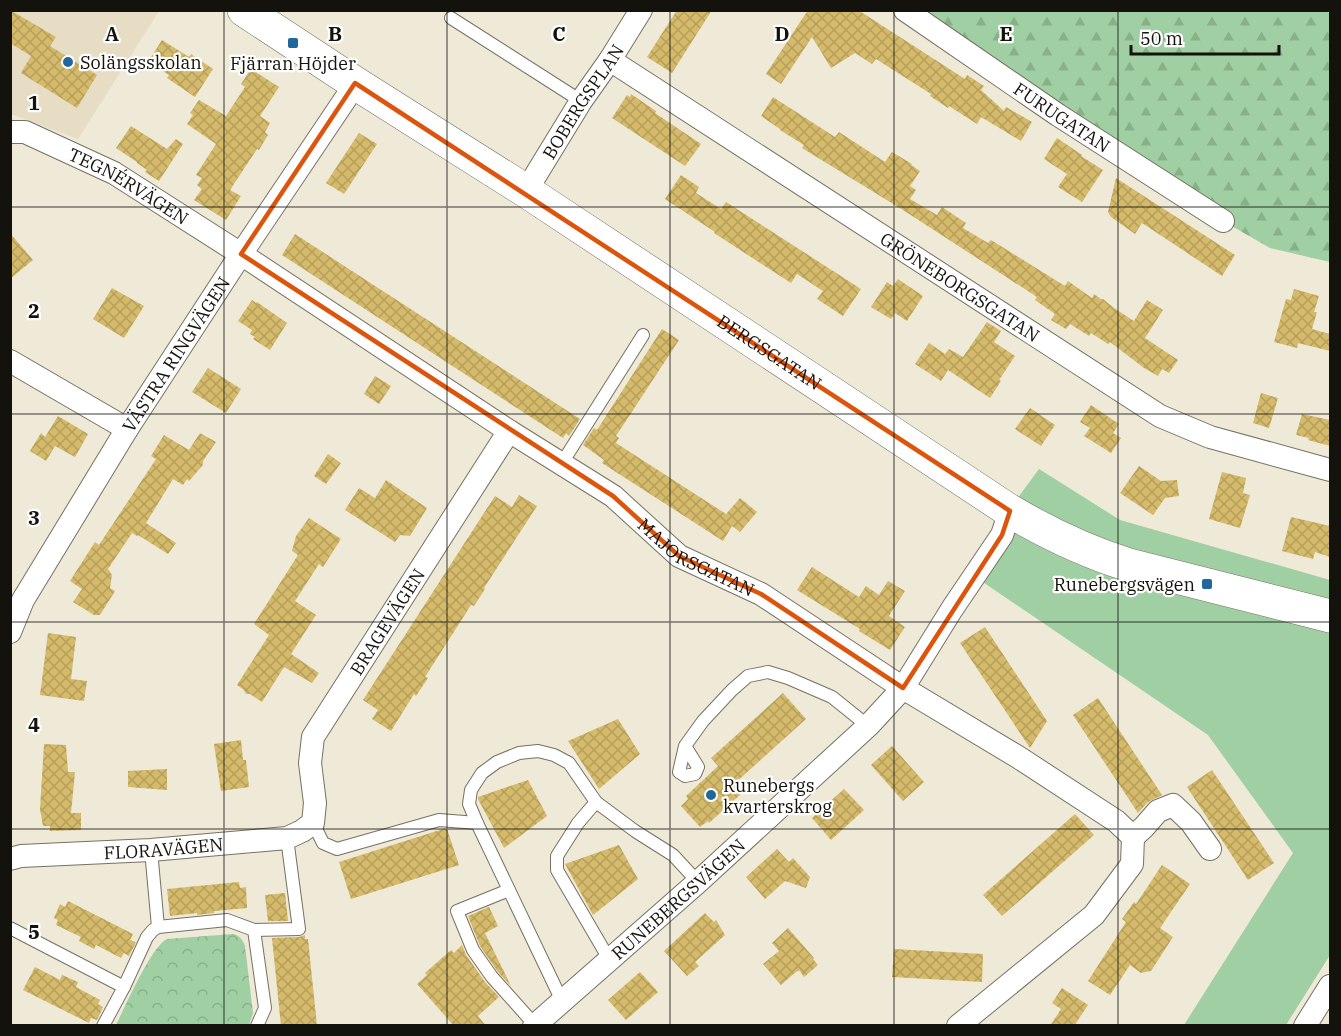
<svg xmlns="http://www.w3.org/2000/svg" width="1341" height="1036" font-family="'IBM Plex Serif',serif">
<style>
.built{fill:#e6ddc4}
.grass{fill:#9fcfa2}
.forest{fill:url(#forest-firs)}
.park{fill:url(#park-crowns)}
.building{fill:url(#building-cross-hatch)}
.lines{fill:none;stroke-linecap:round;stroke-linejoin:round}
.lane-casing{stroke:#777162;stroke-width:14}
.street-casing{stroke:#777162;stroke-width:24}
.secondary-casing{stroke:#777162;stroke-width:34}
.lane{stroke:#fff;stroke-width:12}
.street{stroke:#fff;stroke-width:22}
.secondary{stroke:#fff;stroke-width:33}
.marked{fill:none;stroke:#dd550c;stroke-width:4.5;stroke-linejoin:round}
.grid{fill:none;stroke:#14120c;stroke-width:1.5;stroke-opacity:0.55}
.poi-dot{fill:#20689c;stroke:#fff;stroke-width:2}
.labels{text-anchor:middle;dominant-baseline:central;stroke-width:4.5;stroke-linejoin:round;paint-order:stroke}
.poi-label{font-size:18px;fill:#14120c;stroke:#fff;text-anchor:start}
.street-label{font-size:18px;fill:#14120c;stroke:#fff}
.grid-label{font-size:20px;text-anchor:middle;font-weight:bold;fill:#14120c;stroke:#fff;stroke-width:4.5;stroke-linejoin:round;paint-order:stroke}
</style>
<defs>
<pattern id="forest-firs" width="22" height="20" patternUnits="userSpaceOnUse" patternTransform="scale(1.5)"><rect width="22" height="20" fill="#9fcfa2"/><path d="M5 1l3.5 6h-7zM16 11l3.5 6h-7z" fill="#88b18a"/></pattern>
<pattern id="park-crowns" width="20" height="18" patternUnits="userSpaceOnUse" patternTransform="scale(1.5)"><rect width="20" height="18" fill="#9fcfa2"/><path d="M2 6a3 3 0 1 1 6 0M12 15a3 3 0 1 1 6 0" fill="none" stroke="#88b18a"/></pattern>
<pattern id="building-cross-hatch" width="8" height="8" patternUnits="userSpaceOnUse" patternTransform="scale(1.5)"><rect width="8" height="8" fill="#d4ba6a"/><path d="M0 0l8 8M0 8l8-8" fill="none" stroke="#b59f5b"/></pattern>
</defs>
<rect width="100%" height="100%" fill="#efe9d7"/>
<path class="built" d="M10,11h149l-81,128 -67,-25z"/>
<path class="grass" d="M1039,469l81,51 210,60v375l-44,70h-102l109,-172 -85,-118 -234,-159 17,-42z"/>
<path class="forest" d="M906,11h424v251l-60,-14 -47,-27z"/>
<path class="park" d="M233,934c6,1 10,6 12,12l8,67 -4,12h-133c9,-18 35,-78 51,-86z"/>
<g class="building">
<path d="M10,10l46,27 -6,9 47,29 -20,33 -56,-35 10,-17 -21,-13z"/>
<path d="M677,10h35l-40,63 -25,-16z"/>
<path d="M808,10h50l107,69 2,-4 17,11 -3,4 23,21 2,-4 26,15 -11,19 -40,-24 -4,7 -28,-18 -1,2 -18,-12 1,-2 -55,-35 -4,5 -17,-11 -24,15 -19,-31 -31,47 -15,-10z"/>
<path d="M162,40l27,17 2,-3 22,15 -18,28 -28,-19 2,-3 -21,-13z"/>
<path d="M251,69l28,18 -19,29 10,7 -5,9 3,3 -9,15 -2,-1 -27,41 11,6 -15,24 -32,-20 8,-11 -5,-4 5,-7 -6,-3 20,-31 -29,-20 6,-9 -3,-2 9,-13 27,16 19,-29 -4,-3z"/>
<path d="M631,94l25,17 -1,2 46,31 -16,22 -73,-48 15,-23 3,2z"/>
<path d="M773,97l62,40 4,-5 46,30 7,-10 20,12 -1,1 9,6 -10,15 6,4 -6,9 27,16 5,-8 24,16 -3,5 25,15 3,-3 74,46 3,-5 24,17 2,-4 7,5h2l11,9 20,13 13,-21 16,10 -18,28 33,22 -9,13 -7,-4 -4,7 -14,-8 -34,-26 -2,2 -17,-11 -2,3 -19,-12 -4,5 -15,-9 4,-6 -20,-14 2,-3 -134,-87 -101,-62 2,-3 -24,-15v-1l-19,-13z"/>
<path d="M131,126l36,23 9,-10 7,5 -24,37 -14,-9 2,-2 -10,-7v-1l-21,-14z"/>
<path d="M359,133l18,11 -33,50 -18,-11z"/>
<path d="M1057,138l25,17 -1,1 22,14 -21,32 -24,-15 9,-13 -23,-15z"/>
<path d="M681,175l18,12 -3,6 25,16 5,-7 135,87 -18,27 -26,-17 6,-8 -26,-17 -6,9 -77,-50 1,-1 -50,-33z"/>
<path d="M1116,178l119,77 -13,21 -80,-53 -7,11 -24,-17 -3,-5z"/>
<path d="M10,233l23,27 -23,19z"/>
<path d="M295,234l285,185 -11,17 -3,-3 -3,5 -281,-183z"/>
<path d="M898,279l25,17 -16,25 -12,-8 -4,6 -20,-12 16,-25 6,4z"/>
<path d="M112,288l32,18 -20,32 -31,-19z"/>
<path d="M1294,289l25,7 -5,16h3l-5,17 18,5v17l-32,-8 -1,5 -23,-6 12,-43 5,1z"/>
<path d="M252,300l4,3 1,-1 30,21 -17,27 -17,-11 2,-2 -5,-3 2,-4 -14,-9z"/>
<path d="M987,322l14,9 -7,11 21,14 -16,24 2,1 -11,17 -42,-28 -7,11 -26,-17 14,-21 16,11 4,-5 14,8z"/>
<path d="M662,329l17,11 -63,96 3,2 -3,5 110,71 14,-16 17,14 -17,20 -8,-6 -9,15 -121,-78 2,-3 -21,-15 11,-17 3,2z"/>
<path d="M208,368l33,21 -15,24 -34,-21z"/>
<path d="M375,376l16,10 -12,18 -15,-10z"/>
<path d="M1261,393l17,5 -9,30 -16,-5z"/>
<path d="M1091,405l28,19 -6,9 8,5 -10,15 -27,-17 6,-8 -10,-6z"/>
<path d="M1030,408l25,17 -14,21 -26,-17z"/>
<path d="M1302,414l28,6v26l-22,-6 1,-2 -13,-3z"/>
<path d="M58,416l30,18 -13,23 -20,-11 -9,15 -16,-10 11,-18 4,4z"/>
<path d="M200,433l16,9 -13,19v4l-14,16 -2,-2 -4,6 -10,-6 -27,44 30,20 -8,11 -30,-19 -1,1 -5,-3 -24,36 4,6 -2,13 5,3 -15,24h-6l-21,-13 9,-13 -12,-8 25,-39 4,3 57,-86 -5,-3 13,-21 25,15z"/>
<path d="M328,454l13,9 -15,21 -12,-8z"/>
<path d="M1139,466l22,15 16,-1 2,16 -14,2 -12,17 -33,-22z"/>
<path d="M1222,472l24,6 -3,15 7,2 -10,33 -31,-9z"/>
<path d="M386,480l41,28 -17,28 -10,-1 -5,7 -50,-32 14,-22 16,10z"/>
<path d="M519,495l18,11 -53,82 1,1 -11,17 -3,-1 -46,72 3,1 -12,18 -2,-2 -23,37 -19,-12 6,-9 -15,-10 132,-204 17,11z"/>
<path d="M1291,517l39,9v31l-15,-5 -2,7 -31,-8z"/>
<path d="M309,518l32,21 -18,28 -4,-3 -24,37 21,14 -25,39 28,19 -7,10 -28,-16 -22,35 -12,-8h-4l-2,-4 -7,-5 32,-50 -15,-11 44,-69 -6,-4 4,-15z"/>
<path d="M812,567l47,30 7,-11 13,9 9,-14 17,10 -16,25 16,11 -15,23 -31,-19 1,-2 -63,-39z"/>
<path d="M985,627l62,94 -17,27 -70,-105z"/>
<path d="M48,633l28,4 -5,42 16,2 -3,20 -44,-6z"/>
<path d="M783,693l23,26 -72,65 8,9 -33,30 -1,-2 -8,6 -19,-21 7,-7 -2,-3 32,-30 -7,-8z"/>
<path d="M1098,698l64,97 -14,7 -10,11 -65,-98z"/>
<path d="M618,719l22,35 -41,35 -31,-48z"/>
<path d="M241,740l2,20h3l3,27 -28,4 -7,-47z"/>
<path d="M44,744l22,1 2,27h7l-4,41h10v17l-31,1v-5h-7l-3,-17z"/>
<path d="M892,746l32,36 -21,19 -32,-36z"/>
<path d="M167,769v21l-39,-3v-16z"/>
<path d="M1212,770l62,93 -26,17 -61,-93z"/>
<path d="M528,780l19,36 -43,32 -26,-49v-2z"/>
<path d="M844,789l20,21 -33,30 -19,-22z"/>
<path d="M1075,814l19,21 -92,81 -19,-21z"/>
<path d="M443,829h4l12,36 -108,34 -12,-37z"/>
<path d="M619,845l19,34 -45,36 -28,-51z"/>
<path d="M777,849l12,13 4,-4 17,19 -4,11 -21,-7 -20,18 -19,-22z"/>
<path d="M1162,865l28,19 -30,44 13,9 -22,34 -10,2 -11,-8 -20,30 -22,-14 38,-59 -4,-3 12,-17 2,2z"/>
<path d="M239,882l1,6 6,-1 1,21 -33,3v2l-17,2v-2l-27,3 -3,-27z"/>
<path d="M285,893l3,28h-20l-3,-26z"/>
<path d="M68,901l65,33 -3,6 6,2 -7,14 -5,-3 -3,5 -25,-13 -2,4 -15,-8 2,-4 -25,-12 2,-5 -4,-2 6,-14 5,3z"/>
<path d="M489,907l9,19 -13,7 26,53 -13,-14 -18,-26 -12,-30z"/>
<path d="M705,913l9,9 2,-2 9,15 -30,27 4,4 -12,10 -23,-25z"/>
<path d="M788,928l26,30 -1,1 5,6 -14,12 -5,-7 -1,2 -1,-1 -16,14 -18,-21 16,-13 -7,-8z"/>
<path d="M305,935v4h3l9,87h-36l-9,-88 27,-1z"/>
<path d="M462,945l4,10 19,27 14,15 -21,19 8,10h-32l-37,-42 10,-9 -2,-2 26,-23 3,3z"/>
<path d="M894,949l89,5 -1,28 -90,-5z"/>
<path d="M35,967l25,13 2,-5 16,7 -2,5 24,13 -2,4 5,3 -6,13 -6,-2 -2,5 -66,-33z"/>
<path d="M640,972l18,20 -32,28 -18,-20z"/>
<path d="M1062,988l26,17 -14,21h-24l11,-17 -9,-6z"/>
</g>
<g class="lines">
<defs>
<g id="lane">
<path d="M451,18l130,83"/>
<path d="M562,463l81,-128"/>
<path d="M685,746l13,21 -3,7 -10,2 -6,-4 6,-26 18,-25 29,-31 16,-14 20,-4 20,6 44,19 36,29"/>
<path d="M596,802l-18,21 -21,33v14l52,89"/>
<path d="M313,823l10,20 14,6 102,-29 38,3"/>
<path d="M151,850l7,77"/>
<path d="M509,890l-52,21 16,39 19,27 43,48"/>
<path d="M10,928l114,59"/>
<path d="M254,930l45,-1 -12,-91"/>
<path d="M562,1001l-85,-178 -8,-19 2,-14 11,-17 15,-11 22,-9 19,-2 16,4 15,8 27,39 39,29 38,24 25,27"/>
<path d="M103,1026l21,-39 23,-50 6,-7 5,-3 69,-7 27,10 11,78 -8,18"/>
</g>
<g id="street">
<path id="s1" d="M905,10l153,105 165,106"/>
<path id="s2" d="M610,60l550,356 50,21 120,33"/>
<path id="s3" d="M10,132h15l89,41 127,81 268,177 104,65 66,60 82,38 142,94 115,69 98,64 17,16 -1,27 -38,51 -136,111"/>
<path id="s4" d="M526,191l55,-90 29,-41 31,-50"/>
<path d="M10,361l117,68"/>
<path id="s5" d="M10,632l13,-32 104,-171 114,-175 105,-156 9,-15"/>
<path d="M1133,837l11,-10 14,-16 15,-6 18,17 19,27"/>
<path id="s6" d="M10,859l11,-3 130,-6 136,-12 15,-7 11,-8 2,-20 -5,-40 3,-26 196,-306"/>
<path id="s7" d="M534,1026l164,-144 170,-156 35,-38 49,-79 50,-74 8,-24"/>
<path d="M1305,1026l25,-40"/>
</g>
<g id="secondary">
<path id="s8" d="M244,10l111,73 171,108 484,320c39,23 77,41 119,54l201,51"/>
</g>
</defs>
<use href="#lane" class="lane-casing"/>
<use href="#street" class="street-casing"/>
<use href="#secondary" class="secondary-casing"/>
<use href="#lane" class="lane"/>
<use href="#street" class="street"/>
<use href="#secondary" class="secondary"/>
</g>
<path class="marked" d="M355,83l655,428 -8,24 -99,153 -142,-94 -82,-38 -66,-60 -372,-242z"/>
<path class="grid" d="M224,10v1016M447,10v1016M670,10v1016M894,10v1016M1118,10v1016M10,207h1320M10,414h1320M10,622h1320M10,829h1320"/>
<g class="poi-dot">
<rect x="287" y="37" width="12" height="12" rx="3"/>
<circle cx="68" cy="62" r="6"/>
<rect x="1201" y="578" width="12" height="12" rx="3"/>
<circle cx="711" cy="795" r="6"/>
</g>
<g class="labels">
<g class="poi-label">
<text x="80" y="62">Solängsskolan</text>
<text x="293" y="63" text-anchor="middle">Fjärran Höjder</text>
<text x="1195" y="584" text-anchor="end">Runebergsvägen</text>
<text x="723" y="785">Runebergs<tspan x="723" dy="21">kvarterskrog</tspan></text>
</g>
<g class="street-label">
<text stroke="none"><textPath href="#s4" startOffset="106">BOBERGSPLAN</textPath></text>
<text stroke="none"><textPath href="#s1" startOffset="190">FURUGATAN</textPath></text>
<text stroke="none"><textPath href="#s3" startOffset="132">TEGNÉRVÄGEN</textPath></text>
<text stroke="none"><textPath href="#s2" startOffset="417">GRÖNEBORGSGATAN</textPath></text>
<text stroke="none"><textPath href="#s8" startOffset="627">BERGSGATAN</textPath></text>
<text stroke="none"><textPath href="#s5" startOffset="324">VÄSTRA RINGVÄGEN</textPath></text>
<text stroke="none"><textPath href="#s3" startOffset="812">MAJORSGATAN</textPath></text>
<text stroke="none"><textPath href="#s6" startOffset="532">BRAGEVÄGEN</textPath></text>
<text stroke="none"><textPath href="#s6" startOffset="154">FLORAVÄGEN</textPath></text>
<text stroke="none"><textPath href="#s7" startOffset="192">RUNEBERGSVÄGEN</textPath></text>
</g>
</g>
<g class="grid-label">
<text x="112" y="41">A</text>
<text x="335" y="41">B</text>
<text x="559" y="41">C</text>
<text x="782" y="41">D</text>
<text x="1006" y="41">E</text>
<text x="34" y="110">1</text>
<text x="34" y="318">2</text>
<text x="34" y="525">3</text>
<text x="34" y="732">4</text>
<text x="34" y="939">5</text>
</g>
<rect width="1341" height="1036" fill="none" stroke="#14120c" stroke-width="24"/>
<path d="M1131 45v9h148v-9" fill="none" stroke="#14120c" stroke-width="3"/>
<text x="1140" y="45" font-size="18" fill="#14120c" stroke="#ffffff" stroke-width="4.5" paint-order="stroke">50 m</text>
</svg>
